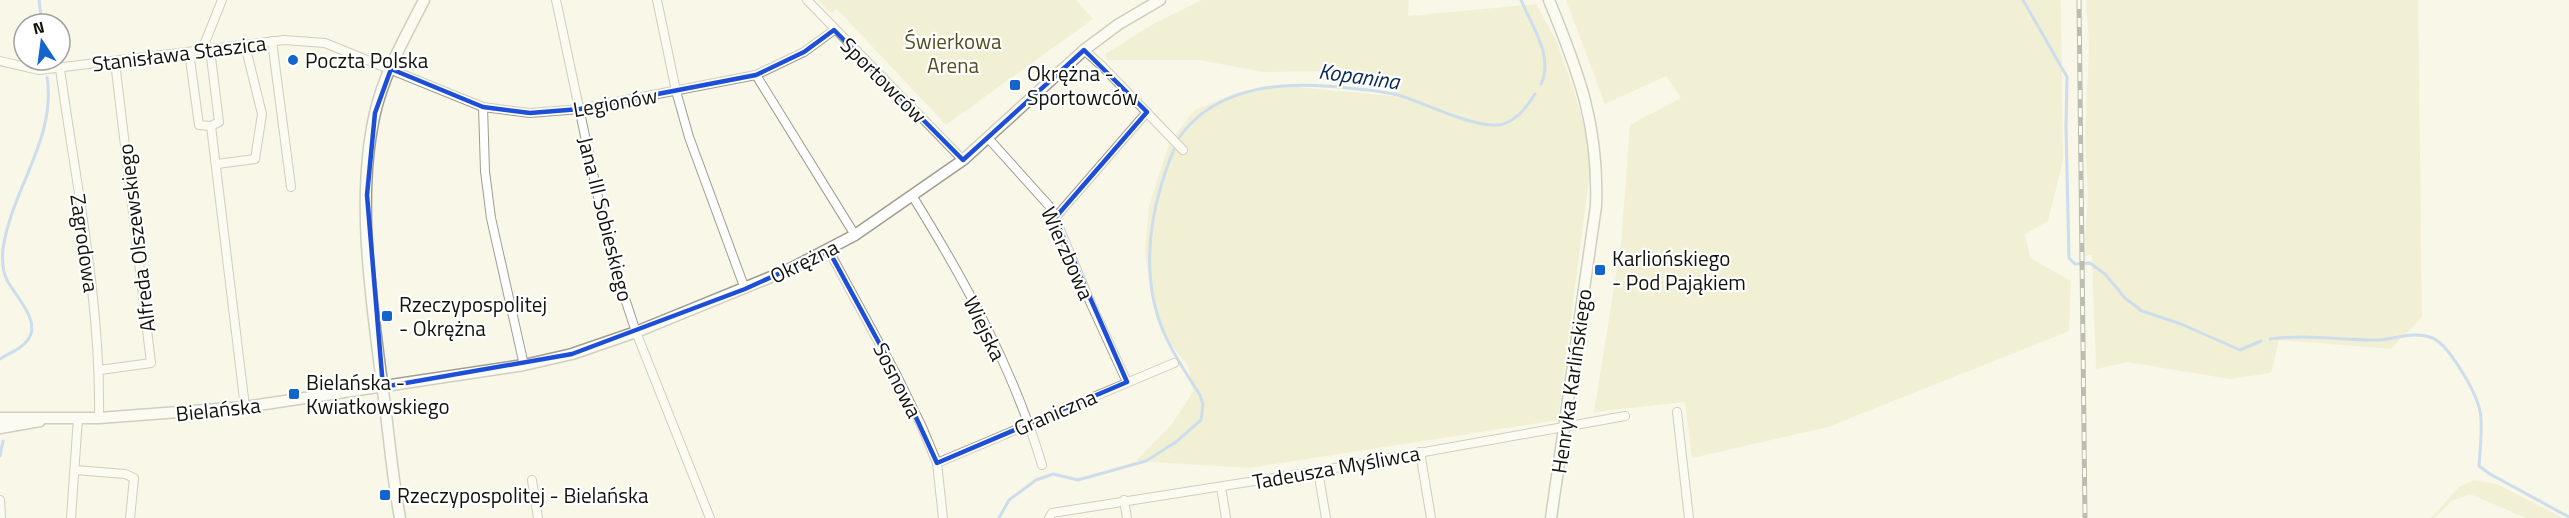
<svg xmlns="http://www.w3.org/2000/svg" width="2569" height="518" font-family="'Titillium Web',sans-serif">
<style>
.green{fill:#e9e6bd}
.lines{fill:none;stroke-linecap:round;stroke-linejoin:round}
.stream{stroke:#9abdf2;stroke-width:3}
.street-casing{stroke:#9e9d8f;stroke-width:10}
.secondary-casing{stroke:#9e9d8f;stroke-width:13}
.street{stroke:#fff;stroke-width:8}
.secondary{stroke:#fff;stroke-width:10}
.rail-casing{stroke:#75756b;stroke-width:5}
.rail{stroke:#fff;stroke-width:3;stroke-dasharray:9;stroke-linecap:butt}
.marked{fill:none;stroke:#1d4ed8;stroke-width:4.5;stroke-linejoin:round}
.poi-dot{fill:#1464ce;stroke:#fff;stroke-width:2}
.labels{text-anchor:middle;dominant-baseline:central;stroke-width:4.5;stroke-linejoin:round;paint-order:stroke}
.park-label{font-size:21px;fill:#54501f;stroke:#fff}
.street-label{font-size:21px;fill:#14140e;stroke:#fff}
.poi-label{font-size:21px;fill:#14140e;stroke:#fff;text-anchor:start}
.water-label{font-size:22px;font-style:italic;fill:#082856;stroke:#fff}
</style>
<rect width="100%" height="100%" fill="#f8f7e8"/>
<g class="green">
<path d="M818,0h258l17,19 -147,106 -109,-116 -6,4z"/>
<path d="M1202,0h207l-1,16 128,-12 20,36 17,47 19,68 -34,265 -309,48 -113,-7 36,-37 21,-32 -5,-26 -27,-34 -10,-40 -6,-41 4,-45 21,-65 25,-31 41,-17 31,-6h29l97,9 6,-20 -65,-5 -70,1 -65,-12h-92l-2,-6 52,-32z"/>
<path d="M1566,0h495l2,161 -15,60 -23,13 5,24 41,23 -2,50 -241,96 -136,31 -7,-56 -91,10 27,-168 9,-119 51,-27 -15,-22 -61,28z"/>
<path d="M2086,0h332l4,317 -31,32 -112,-9 -8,33 -41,6 -103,-17 -31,7 -4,-114 -8,1 4,-61 -3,-57 4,-91z"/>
<path d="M2474,480l23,4 66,34h-37l-56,-24 -18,7 -18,17h-3l28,-31z"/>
</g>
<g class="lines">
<g class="stream">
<path d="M39,0l3,24"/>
<path d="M1521,0c11,26 33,57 20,84"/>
<path d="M2023,0l44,77 -1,50 3,131 6,6 15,-1 15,11 20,24 17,13 39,13 59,26 21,-9"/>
<path d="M44,60l1,2"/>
<path d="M1178,139c39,-56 110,-58 170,-51 17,2 34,3 50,7 27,8 69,30 96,30 19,1 32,-17 41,-31"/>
<path d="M2270,339c35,-5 70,1 105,1 19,0 36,-9 55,-3 18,5 46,55 50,74 3,12 0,42 -1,55l11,8 79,43"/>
<path d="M0,359c9,-6 20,-9 27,-18 16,-19 -12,-45 -20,-61 -5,-10 -5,-21 -4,-31 8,-59 54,-111 44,-172"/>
<path d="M0,456l3,-15"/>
<path d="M999,518l10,-18 27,-20 17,-6 25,6 68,-19 30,-19 25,-22 2,-15 -3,-10c-12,-19 -26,-39 -35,-60 -27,-60 -15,-129 10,-188"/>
</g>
<defs>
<g id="street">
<path d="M556,0l54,253 26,79 74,186"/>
<path d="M657,0l19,91 13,46 56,152"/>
<path d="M807,0l156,160"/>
<path d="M272,41l19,146"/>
<path d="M202,50l20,-50"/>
<path d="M1084,50l19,17 80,83"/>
<path d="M189,52l10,73 12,1 8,-4 -9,-73"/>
<path d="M0,61l39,9 245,-30 41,3 158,64 47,6 50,-4 176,-34 48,-23 30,-22"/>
<path d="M60,69c16,115 41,232 39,349"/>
<path d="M756,75l99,160"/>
<path d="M483,107l2,64 6,47 33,147"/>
<path d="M211,126l34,281"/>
<path d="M988,138l63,70 40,96 36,78"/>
<path d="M217,164l38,-5 7,-45 -17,-69"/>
<path d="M913,197c52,84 101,173 129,268"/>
<path d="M1055,218l92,-106"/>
<path d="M829,251l67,123 26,53 15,36 6,55"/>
<path d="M100,370l51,-7 -36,-301"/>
<path d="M1677,412l12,106"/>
<path d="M1420,452l11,66"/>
<path d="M937,463l237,-100"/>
<path d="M75,470l50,4 9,4 -4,40"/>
<path d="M1318,471l8,47"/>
<path d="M532,480l6,38"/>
<path d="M1221,487l5,31"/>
<path d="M0,500l1,18"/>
<path d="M1124,500l3,18"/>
<path d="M71,518l7,-100"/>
<path d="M1049,518l3,-5 266,-42 307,-55"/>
</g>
<g id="secondary">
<path d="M1549,0c30,73 50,126 47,206l-45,312"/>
<path d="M0,418h99l146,-11 279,-42 48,-11 64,-22 152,-62 67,-35 108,-75 121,-110 35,-26 41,-24"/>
<path d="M0,428l40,-7"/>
<path d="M400,518c-8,-42 -11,-85 -17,-127 -11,-88 -28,-190 -8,-278 9,-40 31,-77 49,-113"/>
</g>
</defs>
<use href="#street" class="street-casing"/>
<use href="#secondary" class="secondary-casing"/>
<use href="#street" class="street"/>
<use href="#secondary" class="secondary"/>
<defs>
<path id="rail" d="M2079,0l6,518"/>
</defs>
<use href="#rail" class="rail-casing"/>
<use href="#rail" class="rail"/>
</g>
<path d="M0 0H2569V518H0ZM834,30l129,130 121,-110 63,62 -92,106 72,164 -190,81 -41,-89 -67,-123 -84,38 -173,65 -189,33 -16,-192 8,-82 16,-44 92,38 47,6 50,-4 176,-34 48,-23z" fill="#f8f7e8" fill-opacity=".55" fill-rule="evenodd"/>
<path class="marked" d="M834,30l129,130 121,-110 63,62 -92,106 72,164 -190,81 -41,-89 -67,-123 -84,38 -173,65 -189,33 -16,-192 8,-82 16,-44 92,38 47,6 50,-4 176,-34 48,-23z"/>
<g class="poi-dot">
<circle cx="293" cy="60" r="6"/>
<rect x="1009" y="79" width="12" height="12" rx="3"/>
<rect x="1594" y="264" width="12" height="12" rx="3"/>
<rect x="381" y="310" width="12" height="12" rx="3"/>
<rect x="288" y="388" width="12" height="12" rx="3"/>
<rect x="379" y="489" width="12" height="12" rx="3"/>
</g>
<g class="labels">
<g class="park-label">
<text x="953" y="41">Świerkowa<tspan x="953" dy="24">Arena</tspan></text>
</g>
<g class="street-label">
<text transform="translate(179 53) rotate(-7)">Stanisława Staszica</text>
<text transform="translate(884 80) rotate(45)">Sportowców</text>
<text transform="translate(615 102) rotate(-10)">Legionów</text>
<text transform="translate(606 219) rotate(76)">Jana III Sobieskiego</text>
<text transform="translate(136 238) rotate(-97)">Alfreda Olszewskiego</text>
<text transform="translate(85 243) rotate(82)">Zagrodowa</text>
<text transform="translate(1068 253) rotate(66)">Wierzbowa</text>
<text transform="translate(804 261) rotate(-26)">Okrężna</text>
<text transform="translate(985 328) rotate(64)">Wiejska</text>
<text transform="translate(898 380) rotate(63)">Sosnowa</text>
<text transform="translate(1571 381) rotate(-82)">Henryka Karlińskiego</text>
<text transform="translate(218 409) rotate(-6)">Bielańska</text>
<text transform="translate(1055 412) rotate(-23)">Graniczna</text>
<text transform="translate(1336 467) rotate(-10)">Tadeusza Myśliwca</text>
</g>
<g class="poi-label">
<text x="305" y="60">Poczta Polska</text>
<text x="1027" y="73">Okrężna -<tspan x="1027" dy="24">Sportowców</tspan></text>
<text x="1612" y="258">Karliońskiego<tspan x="1612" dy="24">- Pod Pająkiem</tspan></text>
<text x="399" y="304">Rzeczypospolitej<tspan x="399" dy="24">- Okrężna</tspan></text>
<text x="306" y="382">Bielańska -<tspan x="306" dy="24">Kwiatkowskiego</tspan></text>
<text x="397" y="495">Rzeczypospolitej - Bielańska</text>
</g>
<g class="water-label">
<text transform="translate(1359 76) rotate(8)">Kopanina</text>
</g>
</g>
<g transform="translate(42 42) rotate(347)"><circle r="28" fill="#ffffff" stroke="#a1a19f" stroke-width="1.5"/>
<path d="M0-4.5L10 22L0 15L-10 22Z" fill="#1464ce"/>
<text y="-9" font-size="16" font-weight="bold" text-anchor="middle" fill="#14140e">N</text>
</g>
</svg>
